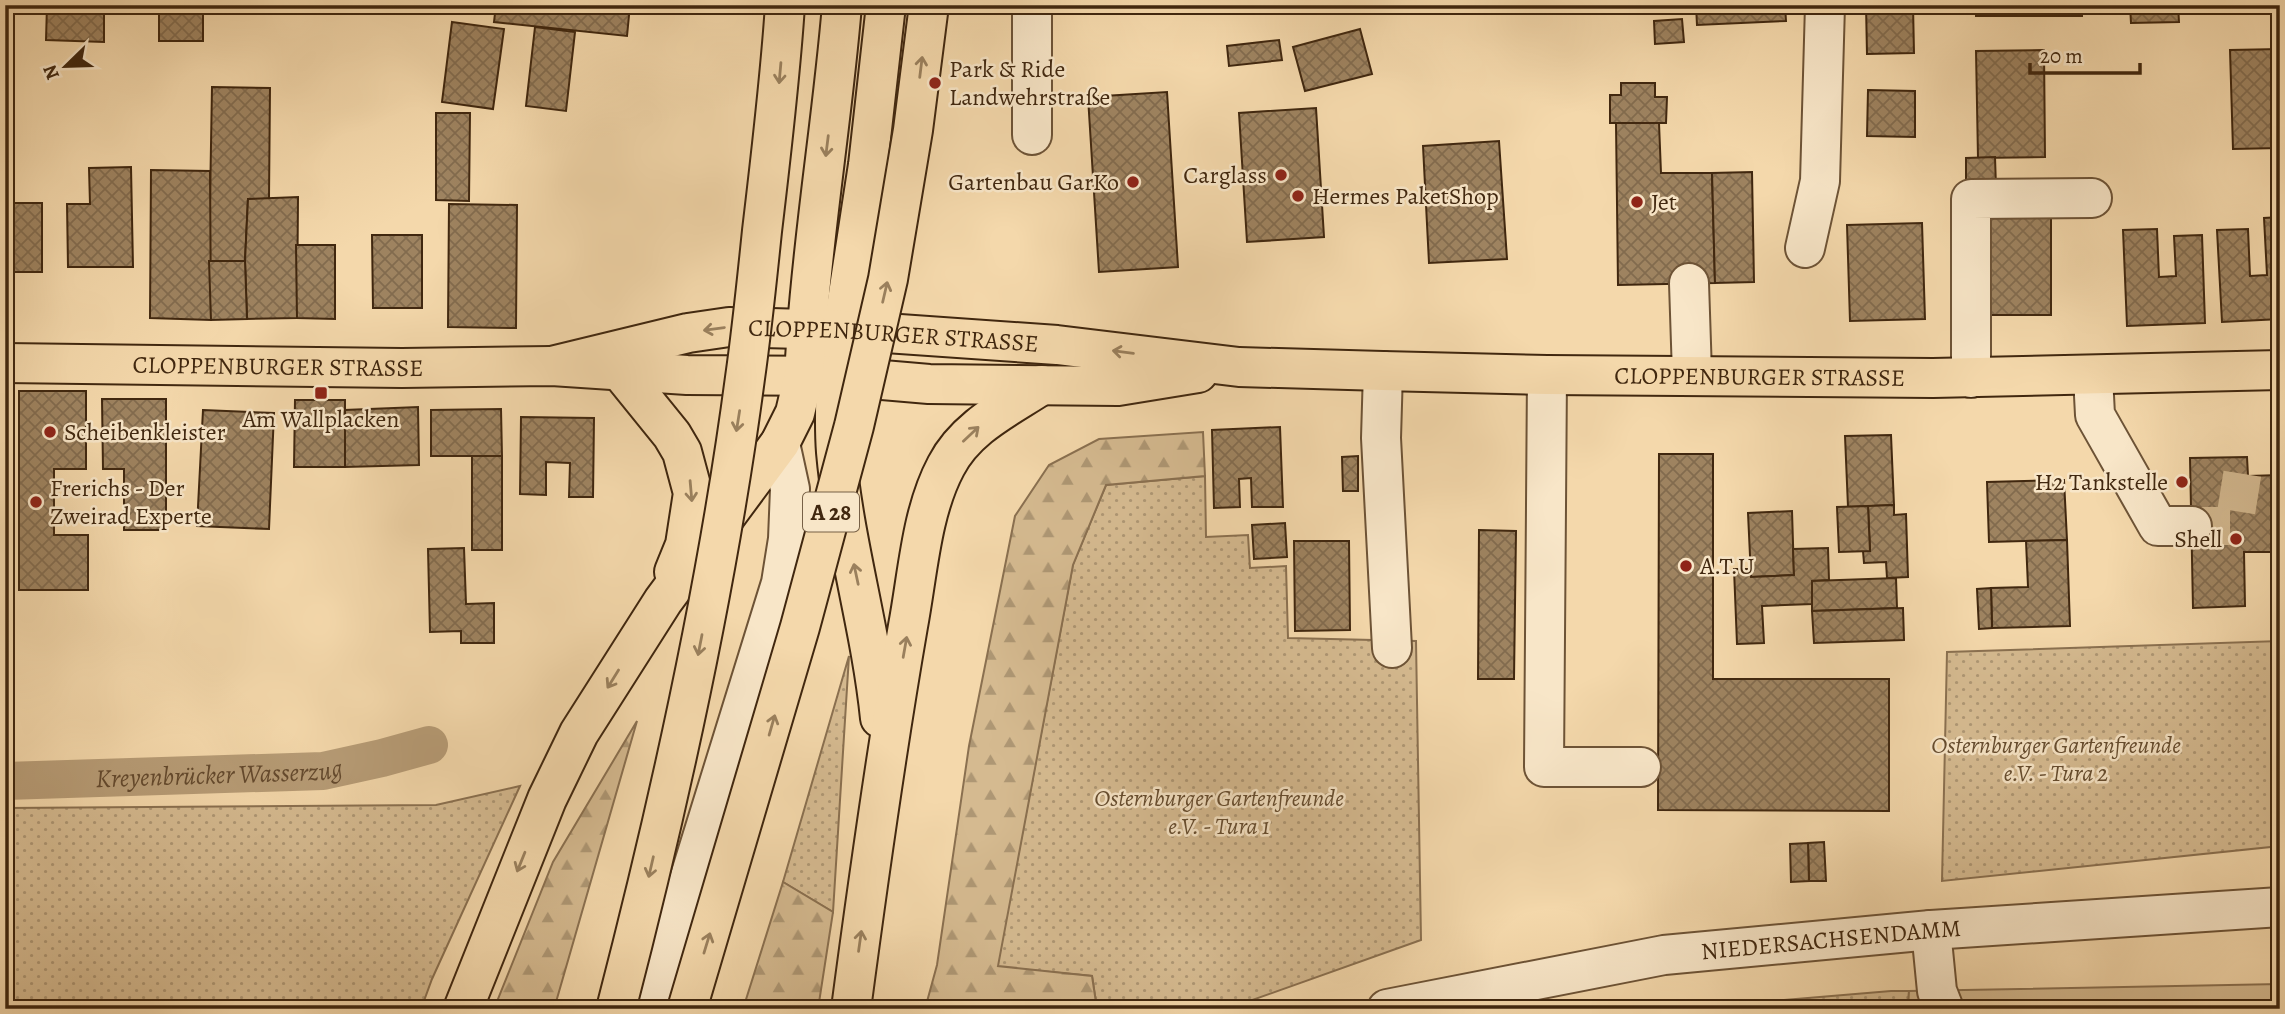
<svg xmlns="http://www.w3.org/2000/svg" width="2285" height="1014" font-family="Alegreya,serif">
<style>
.grass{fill:url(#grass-dots);stroke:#8a7050;stroke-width:2}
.forest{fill:url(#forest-firs);stroke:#8a7050;stroke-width:2}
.pitch{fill:#d5ba90;stroke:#8a7050;stroke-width:2}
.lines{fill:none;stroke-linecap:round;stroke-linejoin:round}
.canal{stroke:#b79c76;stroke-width:38}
.building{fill:url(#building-cross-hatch);stroke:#40270f;stroke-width:2}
.minor-tunnel{stroke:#d0b58c;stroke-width:38;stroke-dasharray:38 19;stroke-linecap:butt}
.minor-casing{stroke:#6d5336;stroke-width:42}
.major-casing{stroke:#40270f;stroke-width:42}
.highway-casing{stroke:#40270f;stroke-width:42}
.minor{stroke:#f8e6c8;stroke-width:38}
.major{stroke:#f4d8ab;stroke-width:38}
.highway{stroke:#f4d8ab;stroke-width:38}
.highway-bridge-casing{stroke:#40270f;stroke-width:42;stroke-linecap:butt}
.highway-bridge{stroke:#f4d8ab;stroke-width:38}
.oneway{stroke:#9a805d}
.poi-dot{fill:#8f2418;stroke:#f8e6c8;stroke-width:2.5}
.labels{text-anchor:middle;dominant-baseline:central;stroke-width:5;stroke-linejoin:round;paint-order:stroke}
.shield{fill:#f8e6c8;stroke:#776046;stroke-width:2}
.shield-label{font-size:23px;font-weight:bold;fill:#40270f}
.poi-label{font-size:24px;fill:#40270f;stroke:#f8e6c8;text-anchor:start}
.street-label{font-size:24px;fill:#40270f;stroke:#f8e6c8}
.park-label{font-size:24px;font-style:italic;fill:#654c2f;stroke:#f8e6c8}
.water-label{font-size:26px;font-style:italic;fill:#644a2e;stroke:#f8e6c8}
</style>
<defs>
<pattern id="grass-dots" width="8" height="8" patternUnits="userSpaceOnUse" patternTransform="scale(1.75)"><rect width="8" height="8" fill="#d5ba90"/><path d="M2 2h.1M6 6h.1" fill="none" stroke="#ae9774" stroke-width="1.8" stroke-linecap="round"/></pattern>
<pattern id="forest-firs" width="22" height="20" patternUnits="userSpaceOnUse" patternTransform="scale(1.75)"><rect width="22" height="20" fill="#d5ba90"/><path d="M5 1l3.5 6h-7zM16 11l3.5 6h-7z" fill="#ae9774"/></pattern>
<pattern id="building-cross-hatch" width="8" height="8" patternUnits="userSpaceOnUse" patternTransform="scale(1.75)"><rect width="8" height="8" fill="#9e8360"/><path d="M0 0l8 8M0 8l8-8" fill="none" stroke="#826b4e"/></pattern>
</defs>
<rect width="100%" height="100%" fill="#f4d8ab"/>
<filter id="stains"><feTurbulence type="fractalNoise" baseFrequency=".00286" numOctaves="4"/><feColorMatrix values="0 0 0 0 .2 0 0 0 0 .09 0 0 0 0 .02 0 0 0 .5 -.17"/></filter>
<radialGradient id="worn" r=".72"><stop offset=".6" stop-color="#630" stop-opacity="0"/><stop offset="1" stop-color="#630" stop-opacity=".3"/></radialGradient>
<g class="grass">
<path d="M1205,476l1,61 42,-2 2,33 36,-2 2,72 128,3 5,299 -194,69h-130l-5,-33 -95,-9 76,-403 33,-79z"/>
<path d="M2280,641v205l-338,35 5,-229z"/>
<path d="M849,656l-16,256 -50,-30z"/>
<path d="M520,786l-88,193 -11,30h-416v-201l431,-3z"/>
<path d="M1891,991h18l-1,18h-231z"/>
</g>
<g class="forest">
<path d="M1203,432l2,44 -99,9 -33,80 -75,401 94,10 5,33h-172l12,-44 32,-219 46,-230 34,-51 50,-26z"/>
<path d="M637,721l-83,288h-60l59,-147z"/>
<path d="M783,882l50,30 -15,97h-75z"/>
</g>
<path class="pitch" d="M2280,984v25h-372l1,-18z"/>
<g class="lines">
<path class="canal" id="s1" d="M5,781l318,-10 59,-13 47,-13"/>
</g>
<g class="building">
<path d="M47,5h57v37l-58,-2z"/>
<rect x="159" y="5" width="44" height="36"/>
<path d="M496,5h134l-3,31 -133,-14z"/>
<path d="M1696,5h89l1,16 -89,4z"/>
<path d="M1866,5h47l1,48 -47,1z"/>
<rect x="1976" y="5" width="106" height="11"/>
<path d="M2130,5h48l1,17 -48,1z"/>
<path d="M1682,19l2,23 -29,2 -1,-23z"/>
<path d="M452,22l52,7 -11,80 -51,-7z"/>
<path d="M535,27l40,5 -9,79 -40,-5z"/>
<path d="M1360,29l12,45 -67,17 -12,-44z"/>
<path d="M1279,40l3,20 -53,6 -2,-20z"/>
<path d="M2280,49v99l-47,1 -3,-99z"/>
<path d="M2044,50l1,107 -67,1 -2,-107z"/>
<path d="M1621,83h34v14h12l-1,26h-56v-28h11z"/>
<path d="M212,87l58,1 -1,111h-21l-3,62h-36z"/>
<path d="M1868,90l47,1v46l-48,-1z"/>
<path d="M1167,92l11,175 -79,5 -11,-175z"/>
<path d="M1316,108l8,129 -77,5 -8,-129z"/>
<path d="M436,113h34l-1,88 -33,-1z"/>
<path d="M1616,123h43l2,50h51l3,110 -97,2z"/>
<path d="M1499,141l8,118 -78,4 -6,-117z"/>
<path d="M1995,157l1,30h-30v-29z"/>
<path d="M131,167l2,100h-65l-1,-63h23l-1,-36z"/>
<path d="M151,170l59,1 1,149 -61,-2z"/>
<path d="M1752,172l2,110 -39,1 -3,-110z"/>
<path d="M298,197l-1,121 -50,1 -2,-58 3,-62z"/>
<rect x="5" y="203" width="37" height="69"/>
<path d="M449,204l68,1 -1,123 -68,-1z"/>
<rect x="1986" y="216" width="65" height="99"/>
<path d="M2280,217v102l-58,3 -5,-92 31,-1 2,47 17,-1 -3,-57z"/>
<path d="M1922,223l3,96 -75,2 -3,-96z"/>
<path d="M2157,229l2,48 17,-1 -2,-40 28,-1 3,88 -78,3 -4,-96z"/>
<path d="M372,235h50v73h-49z"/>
<path d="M296,245h39v74l-38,-1z"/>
<path d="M209,261h36l2,58 -36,1z"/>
<path d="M19,391h67v78h-32v66h34v55h-69z"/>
<path d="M102,399h64v131h-42v-61h-21z"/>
<path d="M295,400h50v67h-51z"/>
<path d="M418,407l1,58 -74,2v-57z"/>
<path d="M501,409l1,47h-71v-46z"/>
<path d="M203,410l71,3 -5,116 -72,-3z"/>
<path d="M521,417l73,1 -1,79h-24l1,-34 -24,-1v33l-26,-1z"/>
<path d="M1280,427l3,80h-31l-1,-29 -12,1 1,28 -26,1 -2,-78z"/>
<path d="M1891,435l3,70 -46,2 -3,-71z"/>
<path d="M1659,454h54v225h176v132l-231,-1z"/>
<rect x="472" y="456" width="30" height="94"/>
<path d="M1358,456v35h-15l-1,-34z"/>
<path d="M2247,457l1,19 32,-1v77h-36l1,54 -52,2 -3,-150z"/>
<path d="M2064,480l3,60 -78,2 -2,-60z"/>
<path d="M5,482h5l2,92h-7z"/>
<path d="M1894,505v10l12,-1 2,63 -21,1 -1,-16 -22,1 -1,-12h7l-2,-45z"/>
<path d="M1868,506l2,45 -31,1 -2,-45z"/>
<path d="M1792,511l2,64 -43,2 -3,-64z"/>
<path d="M1285,523l2,34 -33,2 -2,-34z"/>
<path d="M1479,530l37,1 -2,148h-36z"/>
<path d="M2067,540l3,86 -78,2 -1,-40 37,-1 -2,-46z"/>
<path d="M1294,541h55l1,89 -55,1z"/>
<path d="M464,548l2,56 28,-1v40h-33v-12l-31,1 -2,-83z"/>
<path d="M1828,548l1,32 -17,1v23l-50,2 2,37 -27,1 -3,-75h16l1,8 43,-2 -1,-26z"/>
<path d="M2273,552h7v36h-6z"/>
<path d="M1896,578l1,30 -85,3v-30z"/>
<path d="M1991,588l1,40 -13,1 -2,-40z"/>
<path d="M1903,608l1,32 -90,3 -2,-32z"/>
<path d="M1824,842l2,39h-17l-1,-38z"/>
<path d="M1808,843l1,38 -18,1 -1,-38z"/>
</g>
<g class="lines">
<path class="minor-tunnel" d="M2192,526h42l11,-69"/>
<defs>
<g id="minor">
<path d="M1032,5v130"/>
<path d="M1805,248l15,-67 5,-176"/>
<path d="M1689,283l3,91"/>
<path d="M1383,371l-2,67 11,210"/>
<path d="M1547,375l-3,392h97"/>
<path d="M2093,376l2,39 63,111h34"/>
<path d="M1971,378v-179l121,-1"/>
<path d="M1931,930l6,61 7,18"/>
<path d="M649,1009l132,-426 7,-44 2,-50 -10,-46"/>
<path id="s2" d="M1387,1009l277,-54 267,-25 349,-23"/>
</g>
<g id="major">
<path d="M807,328c8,-108 26,-215 35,-323"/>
<path d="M839,353l29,-188 18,-160"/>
<path id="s3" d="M5,363l397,5 150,-2 135,9 149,1 93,8 189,2 80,-13"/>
<path id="s4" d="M552,366l136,-33 41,-6 114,3 214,15 182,22 144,4 164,4 386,3 347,-8"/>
</g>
<g id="highway">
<path d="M621,372l51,63 10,17 11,41 -8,52 -11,27"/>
<path d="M836,376c-1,25 -2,51 0,76 8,90 35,177 44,266"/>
<path d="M463,1009l84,-210 32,-66 84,-132 117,-158 15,-30 9,-38 3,-47"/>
<path d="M851,1009c17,-128 35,-256 57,-383 10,-53 13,-113 38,-160 20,-39 61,-58 96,-81"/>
</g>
</defs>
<use href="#minor" class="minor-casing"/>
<use href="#major" class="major-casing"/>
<use href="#highway" class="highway-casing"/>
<use href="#minor" class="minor"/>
<use href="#major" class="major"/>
<use href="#highway" class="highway"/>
<defs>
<g id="highway-bridge">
<path d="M616,1009c54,-208 101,-419 129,-631 7,-49 12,-98 17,-147 9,-75 18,-150 23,-226"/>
<path d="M687,1009l113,-382 54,-201 34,-147 25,-149 16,-125"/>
</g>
</defs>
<use href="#highway-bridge" class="highway-bridge-casing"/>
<use href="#highway-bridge" class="highway-bridge"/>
</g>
<defs><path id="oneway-shaft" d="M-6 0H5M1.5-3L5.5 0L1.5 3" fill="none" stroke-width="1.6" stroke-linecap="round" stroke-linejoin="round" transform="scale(1.75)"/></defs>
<g class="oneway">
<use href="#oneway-shaft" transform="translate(921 67) rotate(-83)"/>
<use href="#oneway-shaft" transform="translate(780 73) rotate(95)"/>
<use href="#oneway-shaft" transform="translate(827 146) rotate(97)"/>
<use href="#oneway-shaft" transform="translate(885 292) rotate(-77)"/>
<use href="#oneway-shaft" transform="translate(714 329) rotate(172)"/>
<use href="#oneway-shaft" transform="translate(1123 352) rotate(-173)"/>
<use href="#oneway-shaft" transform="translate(738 421) rotate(99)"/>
<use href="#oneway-shaft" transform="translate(971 434) rotate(-43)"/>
<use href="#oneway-shaft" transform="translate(691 491) rotate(85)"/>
<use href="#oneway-shaft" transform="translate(856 574) rotate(-102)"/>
<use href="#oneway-shaft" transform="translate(700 645) rotate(101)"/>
<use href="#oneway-shaft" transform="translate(905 647) rotate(-80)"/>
<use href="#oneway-shaft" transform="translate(613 679) rotate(122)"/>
<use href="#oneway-shaft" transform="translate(772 725) rotate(-74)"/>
<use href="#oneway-shaft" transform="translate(521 862) rotate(112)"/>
<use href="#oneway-shaft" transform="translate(651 867) rotate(103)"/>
<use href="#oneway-shaft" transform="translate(860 941) rotate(-82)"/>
<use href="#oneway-shaft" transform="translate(707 943) rotate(-73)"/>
</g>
<g class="poi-dot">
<circle cx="935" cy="83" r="7"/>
<circle cx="1281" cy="175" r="7"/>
<circle cx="1133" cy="182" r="7"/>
<circle cx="1298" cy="196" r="7"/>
<circle cx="1637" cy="202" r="7"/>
<rect x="314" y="386" width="14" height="14" rx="3.5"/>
<circle cx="50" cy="432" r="7"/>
<circle cx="2182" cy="482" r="7"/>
<circle cx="36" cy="502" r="7"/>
<circle cx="2236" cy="539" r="7"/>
<circle cx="1686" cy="566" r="7"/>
</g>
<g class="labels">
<rect class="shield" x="803" y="492.5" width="56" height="39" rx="5"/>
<g class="shield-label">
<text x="831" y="512">A 28</text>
</g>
<g class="poi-label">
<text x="949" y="69">Park &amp; Ride<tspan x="949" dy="28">Landwehrstraße</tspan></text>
<text x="1267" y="175" text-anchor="end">Carglass</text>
<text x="1119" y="182" text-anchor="end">Gartenbau GarKo</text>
<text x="1312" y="196">Hermes PaketShop</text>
<text x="1651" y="202">Jet</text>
<text x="321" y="419" text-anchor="middle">Am Wallplacken</text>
<text x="64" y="432">Scheibenkleister</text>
<text x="2168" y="482" text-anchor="end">H2 Tankstelle</text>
<text x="50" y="488">Frerichs - Der<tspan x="50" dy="28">Zweirad Experte</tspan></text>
<text x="2222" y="539" text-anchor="end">Shell</text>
<text x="1700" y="566">A.T.U</text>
</g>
<g class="street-label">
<text stroke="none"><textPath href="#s4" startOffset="346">CLOPPENBURGER STRASSE</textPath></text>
<text stroke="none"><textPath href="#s3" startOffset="273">CLOPPENBURGER STRASSE</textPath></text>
<text stroke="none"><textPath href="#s4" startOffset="1214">CLOPPENBURGER STRASSE</textPath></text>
<text stroke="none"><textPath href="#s2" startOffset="450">NIEDERSACHSENDAMM</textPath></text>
</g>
<g class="park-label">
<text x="2056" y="745">Osternburger Gartenfreunde<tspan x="2056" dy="28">e.V. - Tura 2</tspan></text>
<text x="1219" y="798">Osternburger Gartenfreunde<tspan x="1219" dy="28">e.V. - Tura 1</tspan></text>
</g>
<g class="water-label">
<text stroke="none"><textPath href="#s1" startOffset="214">Kreyenbrücker Wasserzug</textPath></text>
</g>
</g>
<rect width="2285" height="1014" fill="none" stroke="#f4d8ab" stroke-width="28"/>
<rect x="7" y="7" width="2271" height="1000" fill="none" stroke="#40270f" stroke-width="3.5"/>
<rect x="14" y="14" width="2257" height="986" fill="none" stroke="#40270f" stroke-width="2"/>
<g transform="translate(66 66) rotate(247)" stroke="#f8e6c8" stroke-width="5" paint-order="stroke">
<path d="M0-5L12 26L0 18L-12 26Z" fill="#40270f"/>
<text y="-10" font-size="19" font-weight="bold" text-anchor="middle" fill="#40270f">N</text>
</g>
<path d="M2030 63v10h110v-10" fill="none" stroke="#40270f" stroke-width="3.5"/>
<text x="2040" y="63" font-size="21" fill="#40270f" stroke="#f8e6c8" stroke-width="5" paint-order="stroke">20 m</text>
<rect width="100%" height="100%" filter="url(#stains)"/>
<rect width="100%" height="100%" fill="url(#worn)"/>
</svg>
